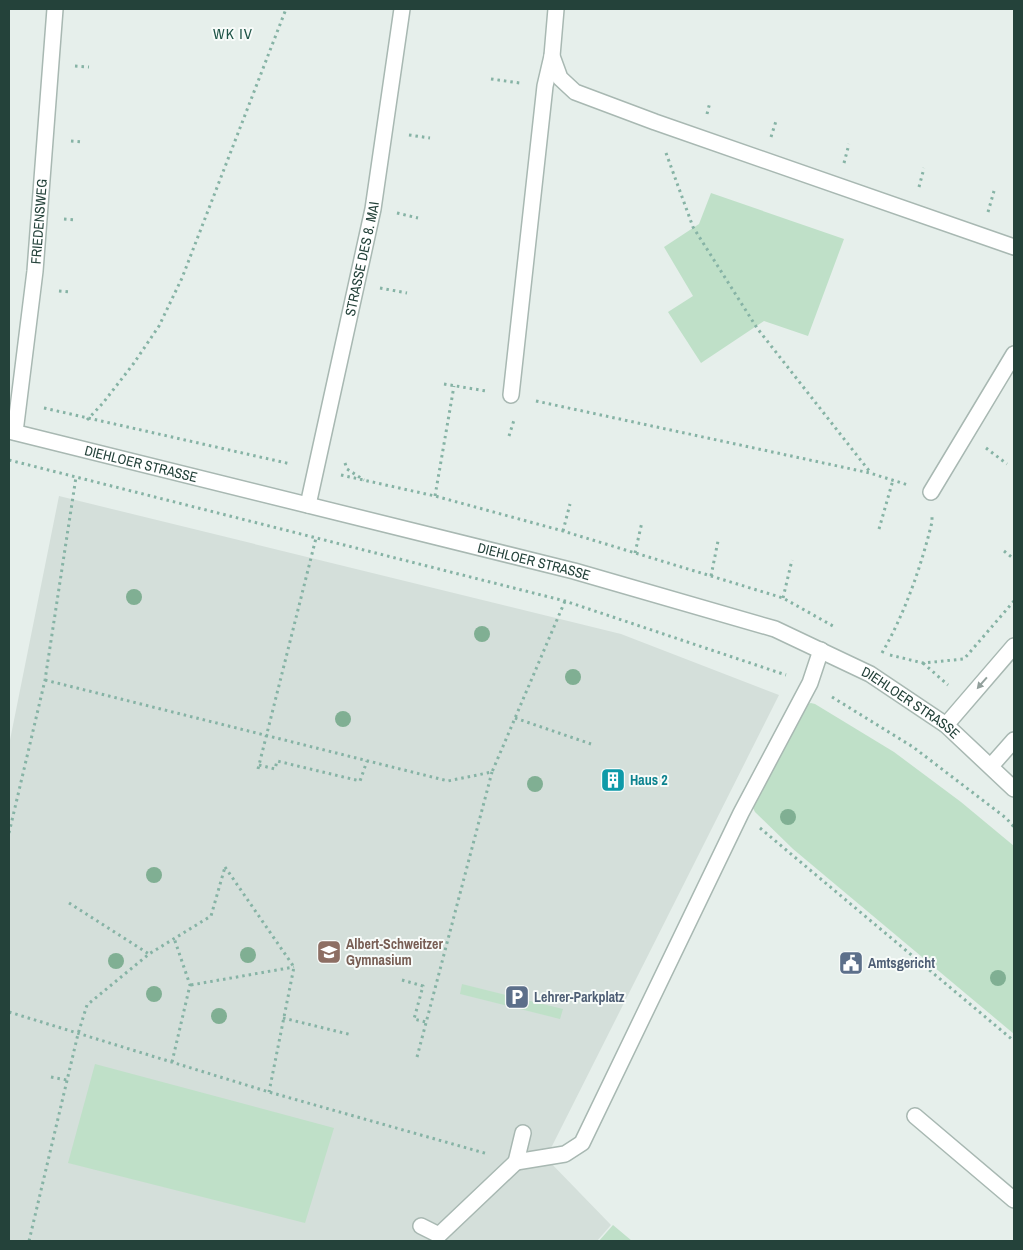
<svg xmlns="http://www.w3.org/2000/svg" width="1023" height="1250" font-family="'Archivo Narrow',sans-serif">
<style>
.built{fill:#d4dfda}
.green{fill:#bfe0c8}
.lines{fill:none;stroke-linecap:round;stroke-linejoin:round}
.service-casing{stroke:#a8b8b2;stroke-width:18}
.minor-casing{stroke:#a8b8b2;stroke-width:18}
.tertiary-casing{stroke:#a8b8b2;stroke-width:18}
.path{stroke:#86b3a5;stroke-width:3;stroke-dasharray:2.5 4;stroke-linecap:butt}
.service{stroke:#fff;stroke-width:15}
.minor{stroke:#fff;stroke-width:15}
.tertiary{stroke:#fff;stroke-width:15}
.tree{fill:#80af93}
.oneway{fill:#92a09c}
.labels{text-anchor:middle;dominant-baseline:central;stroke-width:4;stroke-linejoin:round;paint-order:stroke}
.street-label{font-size:14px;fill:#24423a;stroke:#f7fbf9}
.culture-label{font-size:14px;font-weight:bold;fill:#0d838f;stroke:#f7fbf9;text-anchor:start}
.education-label{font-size:14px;font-weight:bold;fill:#785e54;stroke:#f7fbf9;text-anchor:start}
.service-label{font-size:14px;font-weight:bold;fill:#4e5e75;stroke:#f7fbf9;text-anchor:start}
.neighbourhood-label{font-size:15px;letter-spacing:1px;fill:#1f5548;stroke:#f7fbf9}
</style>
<rect width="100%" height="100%" fill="#e6efeb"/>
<path class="built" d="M59,496l562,138 158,61 -233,463 65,67 -14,16h-588v-496z"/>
<g class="green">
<path d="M711,193l133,46 -36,97 -44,-15 -63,42 -33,-51 25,-16 -29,-49 35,-23z"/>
<path d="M811,703l4,1 79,48 67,50 53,44v188l-221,-185 -38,-37 -3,-6 55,-102z"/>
<path d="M462,984l101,25 -3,10 -100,-25z"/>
<path d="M95,1064l239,64 -29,95 -237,-60z"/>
<path d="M613,1225l19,16h-33z"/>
</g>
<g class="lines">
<defs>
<g id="service">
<path d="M915,1116l99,84"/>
<path d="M523,1133l-7,29 49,-8 17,-11 159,-330 69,-130 11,-33"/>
</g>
<g id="minor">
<path d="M556,9l-4,47 8,22 15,14 80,30 359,125"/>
<path d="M511,395l34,-309 7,-30"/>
<path id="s1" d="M15,432l20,-161 20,-262"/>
<path d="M931,492l83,-138"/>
<path id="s2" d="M308,505l65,-296 29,-200"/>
<path d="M421,1226l18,9 77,-73"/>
</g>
<g id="tertiary">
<path id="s3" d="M9,431l565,140 201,58 95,45 76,51 68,64"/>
<path d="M946,725l68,-79"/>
<path d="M991,766l23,-26"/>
</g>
</defs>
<use href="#service" class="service-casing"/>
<use href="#minor" class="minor-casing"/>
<use href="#tertiary" class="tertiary-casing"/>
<g class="path">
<path d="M75,66l14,1"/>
<path d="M491,79l29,4"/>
<path d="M707,114l3,-12"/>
<path d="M409,135l21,3"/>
<path d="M771,137l5,-16"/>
<path d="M71,141l12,1"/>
<path d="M666,153l27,74 64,101 113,144"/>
<path d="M844,163l5,-19"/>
<path d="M919,187l5,-19"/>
<path d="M988,212l6,-21"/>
<path d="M397,213l21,5"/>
<path d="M64,219l12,1"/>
<path d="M380,288l27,5"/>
<path d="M59,291l11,1"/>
<path d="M444,384l42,7"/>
<path d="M536,401l334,72 38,12"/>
<path d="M44,408l247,56"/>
<path d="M87,420l16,-17 31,-40 25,-37 23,-48 104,-269"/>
<path d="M509,436l5,-16"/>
<path d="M986,448l21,16"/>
<path d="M9,460l556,141 221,74"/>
<path d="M345,463l2,6 17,11"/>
<path d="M341,475l94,21 128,35 148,45 72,22 50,28"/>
<path d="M435,496l19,-110"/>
<path d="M879,529l14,-49"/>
<path d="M563,531l7,-27"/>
<path d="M1004,551l10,8"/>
<path d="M635,553l7,-31"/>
<path d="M711,576l7,-35"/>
<path d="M783,598l9,-38"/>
<path d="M882,653c23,-40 39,-86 50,-131v-5"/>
<path d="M890,655l33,8 41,-4 50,-58"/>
<path d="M923,663l25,22"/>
<path d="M45,680l403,101 44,-9 73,-171"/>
<path d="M832,697l81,50 93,71 8,9"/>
<path d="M515,718l76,26"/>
<path d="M259,765l16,4 2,-8 83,20 7,-20"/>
<path d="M258,769l58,-231"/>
<path d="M760,828l254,213"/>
<path d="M9,833l36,-153 31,-203"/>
<path d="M225,867l69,100 -25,125"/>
<path d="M69,903l80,51"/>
<path d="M402,980l21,6 -9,33 12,3"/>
<path d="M191,985l103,-18"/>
<path d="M9,1012l260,80 219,62"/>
<path d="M283,1018l69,17"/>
<path d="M417,1057l75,-285"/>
<path d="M172,1062l18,-77 -16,-47"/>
<path d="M51,1077l16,3"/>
<path d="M29,1241l49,-207 9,-29 62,-51 62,-38 14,-49"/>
</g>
<use href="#service" class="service"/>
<use href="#minor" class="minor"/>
<use href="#tertiary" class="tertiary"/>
</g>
<g class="tree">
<circle cx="134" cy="597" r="8"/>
<circle cx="482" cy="634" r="8"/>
<circle cx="573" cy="677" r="8"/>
<circle cx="343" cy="719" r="8"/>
<circle cx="535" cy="784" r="8"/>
<circle cx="788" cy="817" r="8"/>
<circle cx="154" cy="875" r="8"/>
<circle cx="248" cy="955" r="8"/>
<circle cx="116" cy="961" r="8"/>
<circle cx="998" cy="978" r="8"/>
<circle cx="154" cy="994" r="8"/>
<circle cx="219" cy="1016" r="8"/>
</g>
<defs><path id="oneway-solid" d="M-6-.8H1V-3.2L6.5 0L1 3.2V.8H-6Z" transform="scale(1.25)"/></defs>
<use class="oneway" href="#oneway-solid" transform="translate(982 683) rotate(131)"/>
<defs>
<symbol id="building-square" viewBox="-11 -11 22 22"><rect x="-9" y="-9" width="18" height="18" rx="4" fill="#0f9aa8" stroke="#f7fbf9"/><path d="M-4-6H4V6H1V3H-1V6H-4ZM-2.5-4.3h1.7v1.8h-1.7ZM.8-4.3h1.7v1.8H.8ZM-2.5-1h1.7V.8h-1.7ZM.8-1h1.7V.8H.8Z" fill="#fff"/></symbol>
<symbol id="school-square" viewBox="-11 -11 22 22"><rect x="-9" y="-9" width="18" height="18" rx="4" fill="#8d6e63" stroke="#f7fbf9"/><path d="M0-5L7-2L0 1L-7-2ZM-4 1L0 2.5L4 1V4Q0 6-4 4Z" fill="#fff"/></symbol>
<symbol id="civic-square" viewBox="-11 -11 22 22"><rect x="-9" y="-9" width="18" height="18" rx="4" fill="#5c6f8a" stroke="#f7fbf9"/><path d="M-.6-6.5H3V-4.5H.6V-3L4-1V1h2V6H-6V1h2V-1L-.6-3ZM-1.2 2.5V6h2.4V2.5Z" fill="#fff"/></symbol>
<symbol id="parking-square" viewBox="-11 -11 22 22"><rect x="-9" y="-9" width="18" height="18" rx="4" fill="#5c6f8a" stroke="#f7fbf9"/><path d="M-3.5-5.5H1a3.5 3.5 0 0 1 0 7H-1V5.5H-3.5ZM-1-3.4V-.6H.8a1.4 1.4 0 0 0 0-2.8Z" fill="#fff"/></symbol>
</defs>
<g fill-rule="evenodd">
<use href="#building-square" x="599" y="766" width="28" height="28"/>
<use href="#school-square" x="315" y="938" width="28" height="28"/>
<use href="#civic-square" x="837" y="949" width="28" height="28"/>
<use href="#parking-square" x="503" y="983" width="28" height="28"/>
</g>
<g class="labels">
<g class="street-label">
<text stroke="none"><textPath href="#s1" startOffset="212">FRIEDENSWEG</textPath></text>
<text stroke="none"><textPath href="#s2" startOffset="252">STRASSE DES 8. MAI</textPath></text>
<text stroke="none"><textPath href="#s3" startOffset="136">DIEHLOER STRASSE</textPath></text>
<text stroke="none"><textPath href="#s3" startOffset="541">DIEHLOER STRASSE</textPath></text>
<text stroke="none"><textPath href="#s3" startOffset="946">DIEHLOER STRASSE</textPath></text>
</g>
<g class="culture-label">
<text x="630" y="780">Haus 2</text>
</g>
<g class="education-label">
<text x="346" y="944">Albert-Schweitzer<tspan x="346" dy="16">Gymnasium</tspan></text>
</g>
<g class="service-label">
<text x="868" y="963">Amtsgericht</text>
<text x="534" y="997">Lehrer-Parkplatz</text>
</g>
<g class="neighbourhood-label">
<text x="233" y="33">WK IV</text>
</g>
</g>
<rect width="1023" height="1250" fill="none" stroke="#24423a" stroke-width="20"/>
</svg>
